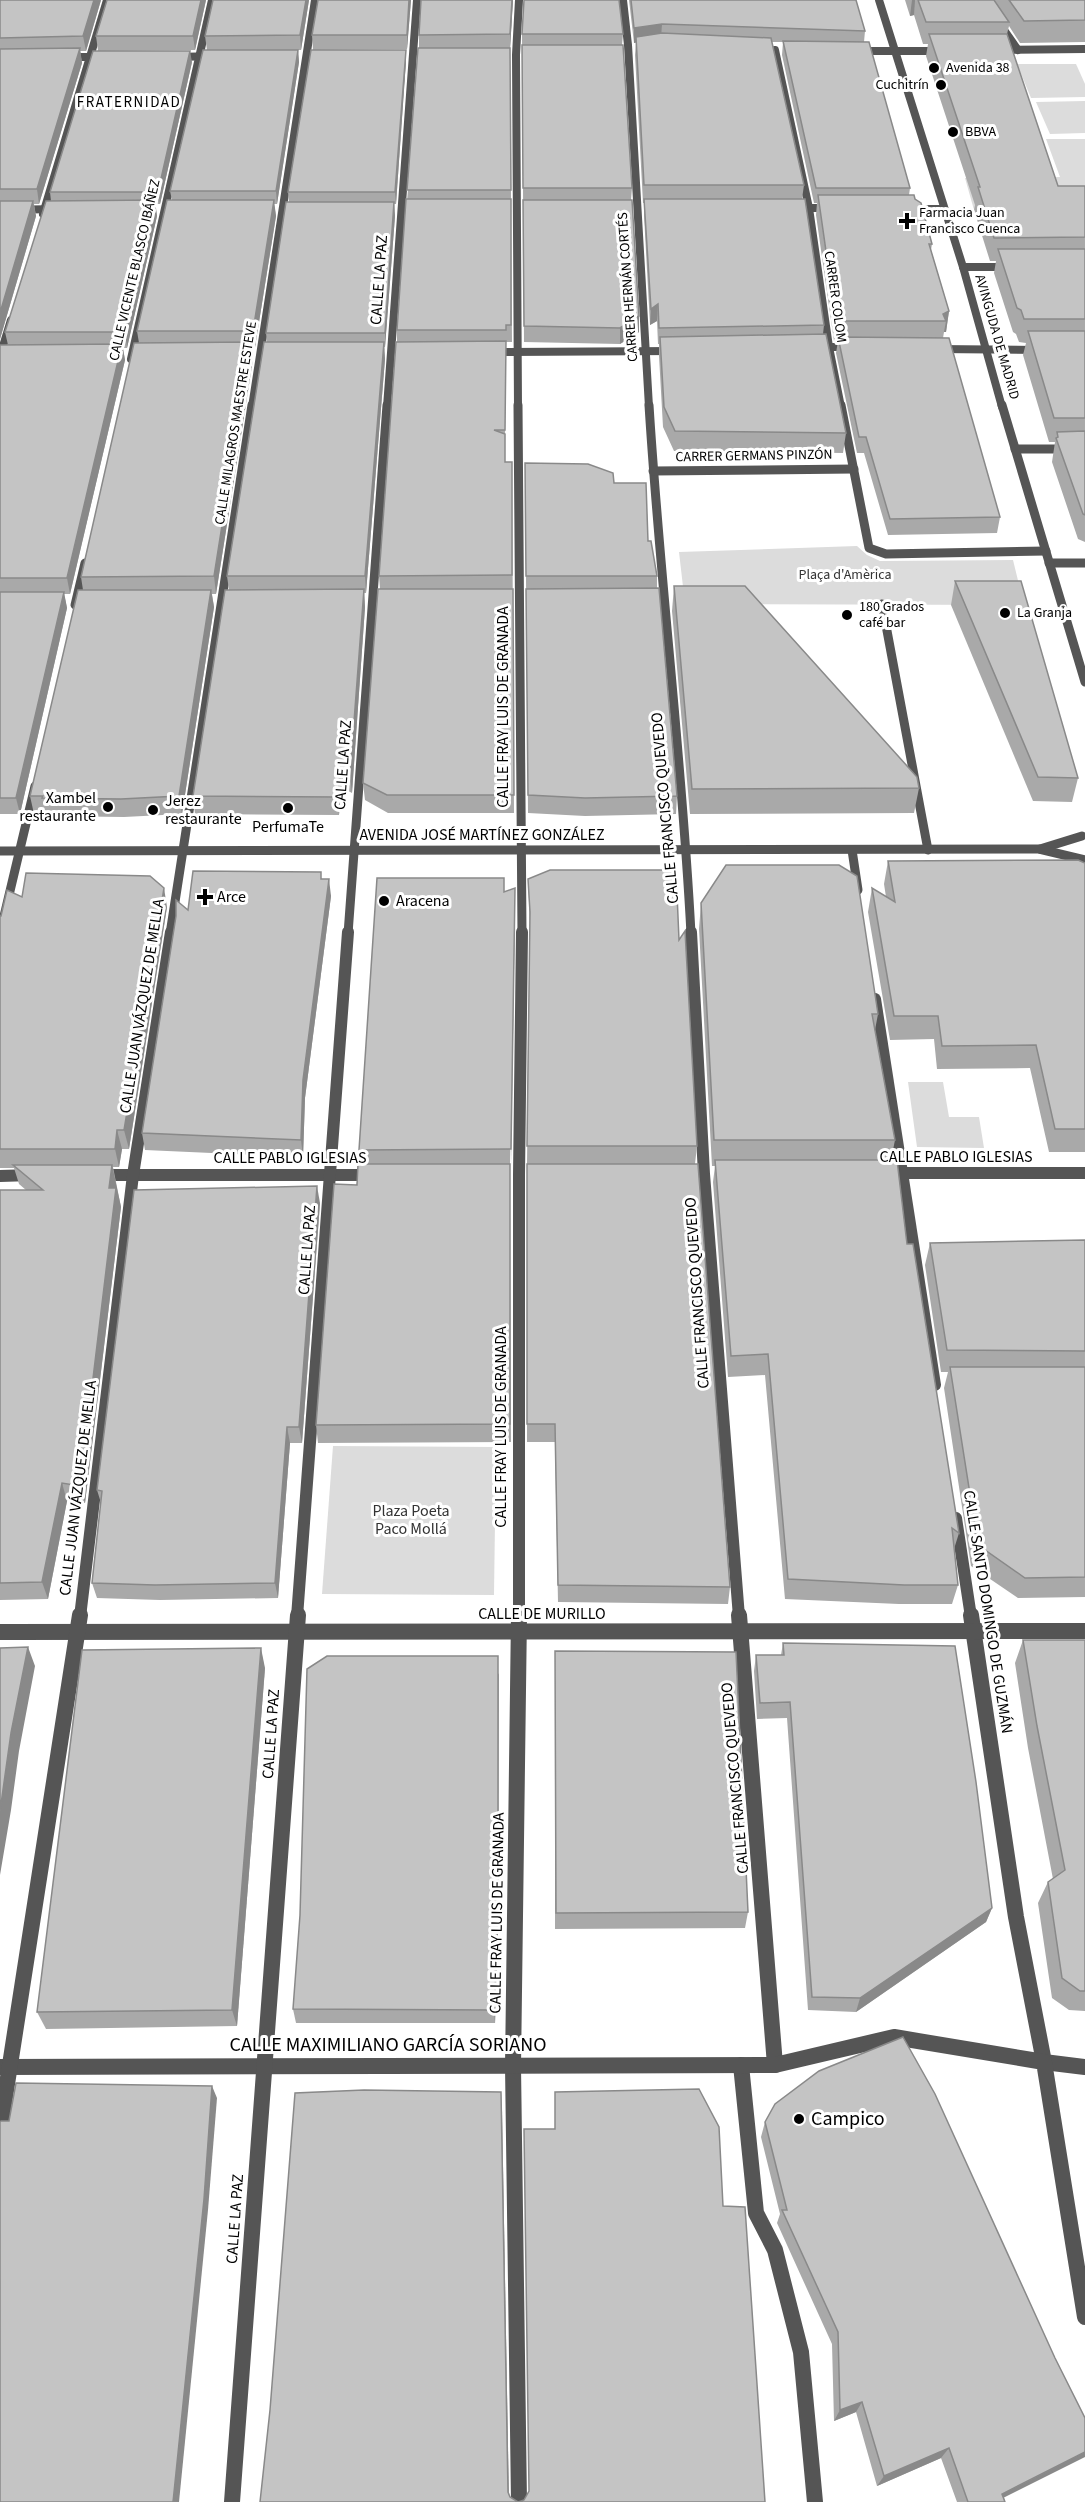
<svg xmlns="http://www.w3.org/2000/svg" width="1085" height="2502" font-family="'Source Sans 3',sans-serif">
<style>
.green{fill:#dcdcdc}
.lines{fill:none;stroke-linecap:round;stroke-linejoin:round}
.minor-far3{stroke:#555;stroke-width:8}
.minor-far2{stroke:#555;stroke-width:9}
.minor-far1{stroke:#555;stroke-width:12}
.minor{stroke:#555;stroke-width:16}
.tertiary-far1{stroke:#555;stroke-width:8}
.tertiary{stroke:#555;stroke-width:9}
.wall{fill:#a9a9a9}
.shaded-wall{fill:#898989}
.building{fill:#c4c4c4;stroke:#898989;stroke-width:1.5}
.poi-dot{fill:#000;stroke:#fff;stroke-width:2}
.labels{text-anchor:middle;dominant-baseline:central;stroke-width:6;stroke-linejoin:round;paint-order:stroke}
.far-poi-label{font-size:14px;fill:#000;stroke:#fff;text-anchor:start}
.far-street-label{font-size:14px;fill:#000;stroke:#fff}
.far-park-label{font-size:14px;fill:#333;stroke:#fff}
.far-neighbourhood-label{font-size:15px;letter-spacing:1.5px;fill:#000;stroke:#fff}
.street-label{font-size:16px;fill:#000;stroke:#fff}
.poi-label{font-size:16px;fill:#000;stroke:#fff;text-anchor:start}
.park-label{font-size:16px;fill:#333;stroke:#fff}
.near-street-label{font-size:20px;fill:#000;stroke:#fff}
.near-poi-label{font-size:20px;fill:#000;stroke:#fff;text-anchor:start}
</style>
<rect width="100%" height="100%" fill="#fff"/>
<g class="green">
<path d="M1017,64h59l9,20v13l-54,1z"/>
<path d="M1085,101v32l-35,1 -14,-32z"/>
<path d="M1046,139h39v70l-111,1 -9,-32 95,-1z"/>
<path d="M857,546l10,9 13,6 133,-1 11,45 -339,-1 -6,-52z"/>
<path d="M908,1082h35l6,35h30l5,31 -67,-1z"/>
<path d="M333,1446l163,1 -2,148 -172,-1z"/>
</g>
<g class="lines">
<g class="minor-far3">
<path d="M623,0l5,45 21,362"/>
<path d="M983,0l35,50"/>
<path d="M775,50l34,158 20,139 12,60"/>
<path d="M997,50l88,-1"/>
<path d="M856,51h88"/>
<path d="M67,57h40"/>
<path d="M175,57l43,-1"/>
<path d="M790,208h43"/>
<path d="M907,209h37"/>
<path d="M0,210l59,-1"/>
<path d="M43,214l64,-214"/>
<path d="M963,267h47"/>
<path d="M814,347h40"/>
<path d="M937,349l103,1"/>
<path d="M490,352l184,-1"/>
<path d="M0,356l11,-36"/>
<path d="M131,359l81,-359"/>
<path d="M252,407l63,-407"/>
<path d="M387,407l30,-407"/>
<path d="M518,407l-2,-352 3,-55"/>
</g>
<g class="minor-far2">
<path d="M518,405l4,529"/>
<path d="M649,405c11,177 33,352 42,529"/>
<path d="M841,405l28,143 17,6 160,-3"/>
<path d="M1015,449h70"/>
<path d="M653,471l201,-2"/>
<path d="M1049,563h36"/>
<path d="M882,604l46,246"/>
<path d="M75,605l10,-42"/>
<path d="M852,850l6,40"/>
<path d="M0,933l35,-147"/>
<path d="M170,934l82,-529"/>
<path d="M348,934l39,-529"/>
</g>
<g class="minor-far1">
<path d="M691,932l13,242 35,443"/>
<path d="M875,999l60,386"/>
<path d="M895,1173h190"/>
<path d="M100,1175h274"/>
<path d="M0,1176l32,-1"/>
<path d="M956,1518l15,99"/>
<path d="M80,1617l53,-442 38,-243"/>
<path d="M297,1617l51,-685"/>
<path d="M519,1617v-442l3,-243"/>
</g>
<g class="minor">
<path d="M519,1615l-6,451 6,436"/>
<path d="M739,1615l36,450"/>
<path d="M971,1615l45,302 28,145 41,5"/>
<path d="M0,1632l1085,-1"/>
<path d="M741,2065l15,148 19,37 26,102 14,150"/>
<path d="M0,2067l775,-2 119,-28 150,25 41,255"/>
<path d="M0,2129l80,-514"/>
<path d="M232,2502l66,-887"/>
</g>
<path class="tertiary-far1" d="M879,0l84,267 39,140"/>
<g class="tertiary">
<path d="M1002,405l83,277"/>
<path d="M1040,849l42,-13"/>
<path d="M0,851l1039,-2 46,11"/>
</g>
</g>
<g class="wall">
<path d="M0,0h101l-15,51h-6l2,12 -43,141h-5l2,12 -36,123z"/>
<path d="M206,0l-11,50 -97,1 -2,-15z"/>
<path d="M213,0h96l-8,50h-94l-2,-14z"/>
<path d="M318,0h93l-4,49 -94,1 -1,-15z"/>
<path d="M421,0h92l-3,49 2,293h-6l-1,102v18h7l2,351h-126l-23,-13 -2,-17 17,-194 -1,-13 18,-234v-12l22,-282v-13z"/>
<path d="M629,0h227l9,31 -1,11 46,146 -1,7 23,49 -1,6 18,61 -3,21h-2l-1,6 57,179 -3,16 -109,2 -24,-82h-7l-21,-100 2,-12h-4l-18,-126 1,-12h-3l-32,-148 1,-13h-11l32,143 -2,14 22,126 -1,9 23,99 -3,20 -169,-2 -11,-24 -4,-71v-12h-1l-1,-23 -7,4 -6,-110v-12h-1l-8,-148 1,-13 -2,1z"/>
<path d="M905,0h180v42l-65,1 -11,-17 -2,8 51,152h27v356l-7,-3 -26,-77 3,-20h-6l-26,-87 3,-12 -7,-1 -3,-8 -3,-2 -19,-59 2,-12h-6l-16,-51 1,-5 -49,-149 2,-12h-5l-9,-29 -4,1z"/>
<path d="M522,34h101l-1,11 10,143 -1,12 8,132 -19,12 -96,-2z"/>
<path d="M298,50l1,12 -22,142h-3l2,12 -21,131h-3l1,12 -37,235h-4l2,13 -32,207 -58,3 -78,-1v-3l-12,1 -4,-18 53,-206 -2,-13 58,-234 -2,-12 35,-131 -2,-9z"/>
<path d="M406,61l-10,143h-2l1,12 -10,131h-1l1,12 -19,234h-2l1,14 -13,186 -11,-6 -2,28 -144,-1 -2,-18 36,-206 -2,-14 40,-234 -1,-9 23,-131 -1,-10z"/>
<path d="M192,62l-32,142h-5l2,12 -30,132h-4l2,12 -55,234h-6l3,14 -47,206h-20v-469h8l-3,-13 46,-131 -1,-9z"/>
<path d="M525,463l89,20 34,58 9,35v12l20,208 -1,18 -91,2 -57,-3z"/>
<path d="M955,581l123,197 -6,24 -39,-1 -82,-196z"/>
<path d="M674,586l245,202 -5,25 -224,1 -18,-203z"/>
<path d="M888,861l197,2v290v-1h-36l-19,-84 -93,1 -3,-30 -44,1 -22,-128 4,-24 14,9 -2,-13z"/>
<path d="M322,879l9,17 -26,202 -2,59 -158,-7 -3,-17 46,-223z"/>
<path d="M528,879l151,61 18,206 -2,18 35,423 -2,17 -170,-2 -3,-160h-28v-278l3,-238z"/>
<path d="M22,897l145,10 -38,242h-7l-3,18h-6l8,40 -36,296 -18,-2 -19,98 -48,1v-410h26l-7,-6 -5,-16h-14v-252z"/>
<path d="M701,903l177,111 -3,16 20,110 -4,20 16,84 52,289 -5,16 4,36 -6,19h-53l-114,-5 -20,-224 -37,2 -15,-195 2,-16h-3l-13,-237z"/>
<path d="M515,905l-5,261 1,276 -193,1 -2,-18 44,-261 -1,-14z"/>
<path d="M320,1203l-18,240h-12l-12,155 -118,2 -63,-2 -5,-15 9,-80 -4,-13z"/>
<path d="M1085,1240v357l-67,1 -47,-32 -27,-178 4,-16h-7l-16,-107 5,-22z"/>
<path d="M1023,1640h62v371l-16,-1 -17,-12 -14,-95 10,-21 5,-3 -25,-131 -13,-85z"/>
<path d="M783,1643l209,265 -6,14 -130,90 -48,-2 -21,-292 -30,1 -3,-48 2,-16h25z"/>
<path d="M555,1651l193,261 -3,16 -190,1z"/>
<path d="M265,1668l-28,358 -191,3 -9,-17z"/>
<path d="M499,1673l-1,258 -3,92h-199l-3,-14z"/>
<path d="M765,2122l239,376 1,4h-48l-16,-44 -64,28 -21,-74 -22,9 -2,-77 -55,-121 3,-9 -19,-77z"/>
</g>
<g class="shaded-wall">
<path d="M94,0h7l-15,51 -3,-15z"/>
<path d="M201,0h5l-11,50 -2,-14z"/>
<path d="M306,0h3l-8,50 -1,-15z"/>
<path d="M409,0h2l-4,49v-14z"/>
<path d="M512,0h1l-3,49v-15z"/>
<path d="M912,0h3l-1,15 -4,1z"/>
<path d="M662,24l-1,14 -27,5v-15z"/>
<path d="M80,48l2,15 -43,141 -2,-15z"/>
<path d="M298,50l1,12 -22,142 -1,-13z"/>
<path d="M406,50v11l-10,143 -1,-12z"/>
<path d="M190,51l2,11 -32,142 -2,-12z"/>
<path d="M155,200l2,16 -30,132 -2,-16z"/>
<path d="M274,200l2,16 -21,131 -2,-16z"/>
<path d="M33,201l3,15 -36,123v-26z"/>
<path d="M394,202l1,14 -10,131v-14z"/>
<path d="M658,304l-1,17 -7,4 1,-16z"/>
<path d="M949,311l-3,21h-2l2,-11 -3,-7z"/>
<path d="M639,316v16l-19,12v-16z"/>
<path d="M251,342l2,17 -37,235 -2,-18z"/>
<path d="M384,342l1,17 -19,234 -1,-17z"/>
<path d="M122,344l3,16 -55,234 -3,-16z"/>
<path d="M364,589l1,18 -13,186 -2,-18z"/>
<path d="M211,590l3,17 -32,207 -3,-18z"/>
<path d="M64,592l3,16 -47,206 -4,-16z"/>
<path d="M340,770l1,17 -2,28 -1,-18z"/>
<path d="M329,879l2,17 -26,202 -2,59 -2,-17 2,-60z"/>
<path d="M164,888l3,19 -38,242 -5,-19z"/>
<path d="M515,888v17l-4,261v-17z"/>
<path d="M117,1130l5,19 -3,18 -4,-18z"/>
<path d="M112,1165l9,42 -36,296 -5,-17 29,-298z"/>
<path d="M317,1186l3,17 -18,240 -3,-16z"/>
<path d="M287,1427l3,16 -12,155 -3,-15z"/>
<path d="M62,1483l5,18 -19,98 -6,-17z"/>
<path d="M28,1647l7,19 -16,85 -8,59 -11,65v-64l11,-78z"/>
<path d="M261,1648l4,20 -28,358 -5,-16z"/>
<path d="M498,1656v275l-3,92 -1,-13z"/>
<path d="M992,1908l-6,14 -130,90 4,-14z"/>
<path d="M212,2086l5,12 -9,112 -29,292h-6z"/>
<path d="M501,2092l1,18 7,392 -1,-10z"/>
<path d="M862,2402l-6,10 -22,9 6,-11z"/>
<path d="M949,2448l-8,10 -64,28 7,-10z"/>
<path d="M1085,2452v5l-90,45 7,-8z"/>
</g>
<g class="building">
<path d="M0,0h94l-11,36 -83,2z"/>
<path d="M107,0h94l-8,36h-97z"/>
<path d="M213,0h93l-6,35 -95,1z"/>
<path d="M318,0h91l-2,35h-95z"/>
<path d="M421,0h91l-2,34 -91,1z"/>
<path d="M524,0h95l4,34h-101z"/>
<path d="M631,0h225l9,31 -203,-7 -28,4z"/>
<path d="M918,0h76l15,22h-83z"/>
<path d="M1009,0h76v20l-61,1z"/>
<path d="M662,33l109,5 33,147h-160l-8,-148z"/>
<path d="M929,34h78l51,152h27v51l-91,1 -16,-51h2z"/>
<path d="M783,41l86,1 41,146h-94z"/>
<path d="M522,45h101l9,143h-109z"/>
<path d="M80,48l-43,141h-37v-140z"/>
<path d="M418,48h92l1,142h-104z"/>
<path d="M203,50h95l-22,141h-106z"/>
<path d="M311,50h95l-11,142h-107z"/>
<path d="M93,51h97l-32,141h-108z"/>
<path d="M818,195h96l1,4 6,4 11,41h-3l20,67 -6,3 3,7h-110z"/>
<path d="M406,199h105v126h-5v5h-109z"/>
<path d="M644,199h161l19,126 -165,3 -1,-24 -7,5z"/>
<path d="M155,200l-30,132h-120l41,-131z"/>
<path d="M167,200h107l-21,131h-116z"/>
<path d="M523,200h109l7,116 -19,12 -96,-2z"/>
<path d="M0,201h33l-33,112z"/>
<path d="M286,202h108l-9,131h-119z"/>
<path d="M998,249h87v70h-61l-3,-9 -4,-2z"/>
<path d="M1028,331h57v87h-31z"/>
<path d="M826,334l20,99 -171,-2 -11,-24 -4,-70z"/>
<path d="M838,337l111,1 51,179 -110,2 -24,-82h-7z"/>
<path d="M506,341l-1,89h-11l11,4v28h7v113l-133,1 17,-234z"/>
<path d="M251,342l-37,234 -133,1 53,-234z"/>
<path d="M264,342h120l-19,234h-138z"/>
<path d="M122,344l-55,234h-67v-233z"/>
<path d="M1085,431v84l-2,-1 -27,-76 2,-1 -1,-5z"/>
<path d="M525,463l63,1 25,9 1,10h32l2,58h3l6,35h-131z"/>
<path d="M955,581h66l57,197 -40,-1z"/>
<path d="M674,586h71l172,191 2,11 -227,1z"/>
<path d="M659,588l18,208 -92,2 -57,-3 -2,-206z"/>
<path d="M364,589l-14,186 -10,-5 -2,27 -145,-1 32,-206z"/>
<path d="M378,589h135l1,206h-127l-24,-12z"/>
<path d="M78,590h133l-32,206 -58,3 -79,-1 1,-2h-13z"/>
<path d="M0,592h64l-48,206h-16z"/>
<path d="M1078,860l7,3v266h-30l-19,-84 -94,1 -4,-30h-44l-22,-128 23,14 -7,-41z"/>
<path d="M726,865h113l18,11 21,138h-6l23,126h-181l-13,-237z"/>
<path d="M550,870h126l3,70 6,-9 12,215h-170l3,-234 -2,-33z"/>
<path d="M193,871l128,1v7h8l-26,201 -2,60 -159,-7 34,-217v-16l12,10z"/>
<path d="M26,873l124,3 14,12 -40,242h-7l-2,19h-115v-233h1l6,-26 15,7z"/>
<path d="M377,878h127v14l11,-4 -4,261 -152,1z"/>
<path d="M715,1160h182l10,84h6l46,289 -7,-5 6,57h-54l-116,-6 -20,-225 -37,2z"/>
<path d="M358,1164h152v260l-194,1 18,-241 23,1z"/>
<path d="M527,1164h171l32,423 -172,-2 -3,-161h-28z"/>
<path d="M13,1165h99l-3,23h7l-36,298 -18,-3 -20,99 -42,1v-393h43z"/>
<path d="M317,1186l-18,241h-12l-12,156 -120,2 -63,-2 10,-92 -5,-1 37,-300z"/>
<path d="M1085,1240v111l-138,-1 -17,-107z"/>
<path d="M950,1367h135v210l-60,1 -47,-33z"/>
<path d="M1023,1640h62v351h-5l-18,-13 -14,-96 17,-12 -28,-144z"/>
<path d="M783,1643l172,3 21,136 16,126 -132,90 -48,-1 -22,-295 -30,1 -4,-48h28z"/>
<path d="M28,1647l-17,86 -11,78v-163z"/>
<path d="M261,1648l-29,362 -195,2 45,-362z"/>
<path d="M555,1651l181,1 12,260 -192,1z"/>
<path d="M327,1656h171v260l-4,94 -201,-1 7,-94 7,-246z"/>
<path d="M903,2037l32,57 120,264 30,60v34l-83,42 3,8h-37l-19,-54 -65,28 -22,-74 -22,8 -2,-78 -56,-122h5l-22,-88 10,-18 44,-33z"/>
<path d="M16,2083l196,3 -8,113 -31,303h-173v-380l1,-1h8z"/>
<path d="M699,2089l20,38 4,79 22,1 20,295h-505l10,-92 25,-317 69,-3 137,2 7,400 2,5 8,5 6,-2 5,-9 -5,-362h31v-37z"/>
</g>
<g class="poi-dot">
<circle cx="934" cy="68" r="6"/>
<circle cx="941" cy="85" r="6"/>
<circle cx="953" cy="132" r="6"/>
<path d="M904 212h6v6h6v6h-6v6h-6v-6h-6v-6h6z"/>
<circle cx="1005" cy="613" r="6"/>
<circle cx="847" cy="615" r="6"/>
<circle cx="108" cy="807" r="6"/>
<circle cx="288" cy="808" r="6"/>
<circle cx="153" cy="810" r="6"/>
<path d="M202 888h6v6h6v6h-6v6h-6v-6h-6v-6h6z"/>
<circle cx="384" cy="901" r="6"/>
<circle cx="799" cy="2119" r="6"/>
</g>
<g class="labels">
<g class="far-poi-label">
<text x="946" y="68">Avenida 38</text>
<text x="929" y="85" text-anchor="end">Cuchitrín</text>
<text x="965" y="132">BBVA</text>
<text x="919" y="213">Farmacia Juan<tspan x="919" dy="16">Francisco Cuenca</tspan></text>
<text x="859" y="607">180 Grados<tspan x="859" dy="16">café bar</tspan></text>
<text x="1017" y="613">La Granja</text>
</g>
<g class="far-street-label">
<text transform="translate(135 270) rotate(-77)">CALLE VICENTE BLASCO IBÁÑEZ</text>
<text transform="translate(628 287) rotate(-94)">CARRER HERNÁN CORTÉS</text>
<text transform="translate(835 297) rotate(82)">CARRER COLOM</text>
<text transform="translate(997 337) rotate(74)">AVINGUDA DE MADRID</text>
<text transform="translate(236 423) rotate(-81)">CALLE MILAGROS MAESTRE ESTEVE</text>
<text transform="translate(754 456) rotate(-1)">CARRER GERMANS PINZÓN</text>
</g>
<g class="far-park-label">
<text x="845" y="575">Plaça d'Amèrica</text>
</g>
<g class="far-neighbourhood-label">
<text x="129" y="102">FRATERNIDAD</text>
</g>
<g class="street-label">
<text transform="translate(379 280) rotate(-86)">CALLE LA PAZ</text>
<text transform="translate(503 707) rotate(-90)">CALLE FRAY LUIS DE GRANADA</text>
<text transform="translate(343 765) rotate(-86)">CALLE LA PAZ</text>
<text transform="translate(665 808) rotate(-95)">CALLE FRANCISCO QUEVEDO</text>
<text x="482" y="835">AVENIDA JOSÉ MARTÍNEZ GONZÁLEZ</text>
<text transform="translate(142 1006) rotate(-81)">CALLE JUAN VÁZQUEZ DE MELLA</text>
<text x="956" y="1157">CALLE PABLO IGLESIAS</text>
<text x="290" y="1158">CALLE PABLO IGLESIAS</text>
<text transform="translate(307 1250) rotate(-86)">CALLE LA PAZ</text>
<text transform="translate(697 1293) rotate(-94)">CALLE FRANCISCO QUEVEDO</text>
<text transform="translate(501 1427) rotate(-90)">CALLE FRAY LUIS DE GRANADA</text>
<text transform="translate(78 1488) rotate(-83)">CALLE JUAN VÁZQUEZ DE MELLA</text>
<text transform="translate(988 1612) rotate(81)">CALLE SANTO DOMINGO DE GUZMÁN</text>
<text x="542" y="1614">CALLE DE MURILLO</text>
<text transform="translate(271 1734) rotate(-86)">CALLE LA PAZ</text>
<text transform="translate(735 1778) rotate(-95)">CALLE FRANCISCO QUEVEDO</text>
<text transform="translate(497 1913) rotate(-89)">CALLE FRAY LUIS DE GRANADA</text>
<text transform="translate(235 2219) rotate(-86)">CALLE LA PAZ</text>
</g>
<g class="poi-label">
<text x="96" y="798" text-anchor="end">Xambel<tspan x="96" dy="18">restaurante</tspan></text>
<text x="165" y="801">Jerez<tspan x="165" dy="18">restaurante</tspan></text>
<text x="288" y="827" text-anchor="middle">PerfumaTe</text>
<text x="217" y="897">Arce</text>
<text x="396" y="901">Aracena</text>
</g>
<g class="park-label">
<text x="411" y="1511">Plaza Poeta<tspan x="411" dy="18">Paco Mollá</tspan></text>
</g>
<g class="near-street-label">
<text x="388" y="2045">CALLE MAXIMILIANO GARCÍA SORIANO</text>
</g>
<g class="near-poi-label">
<text x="811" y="2119">Campico</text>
</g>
</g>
</svg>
